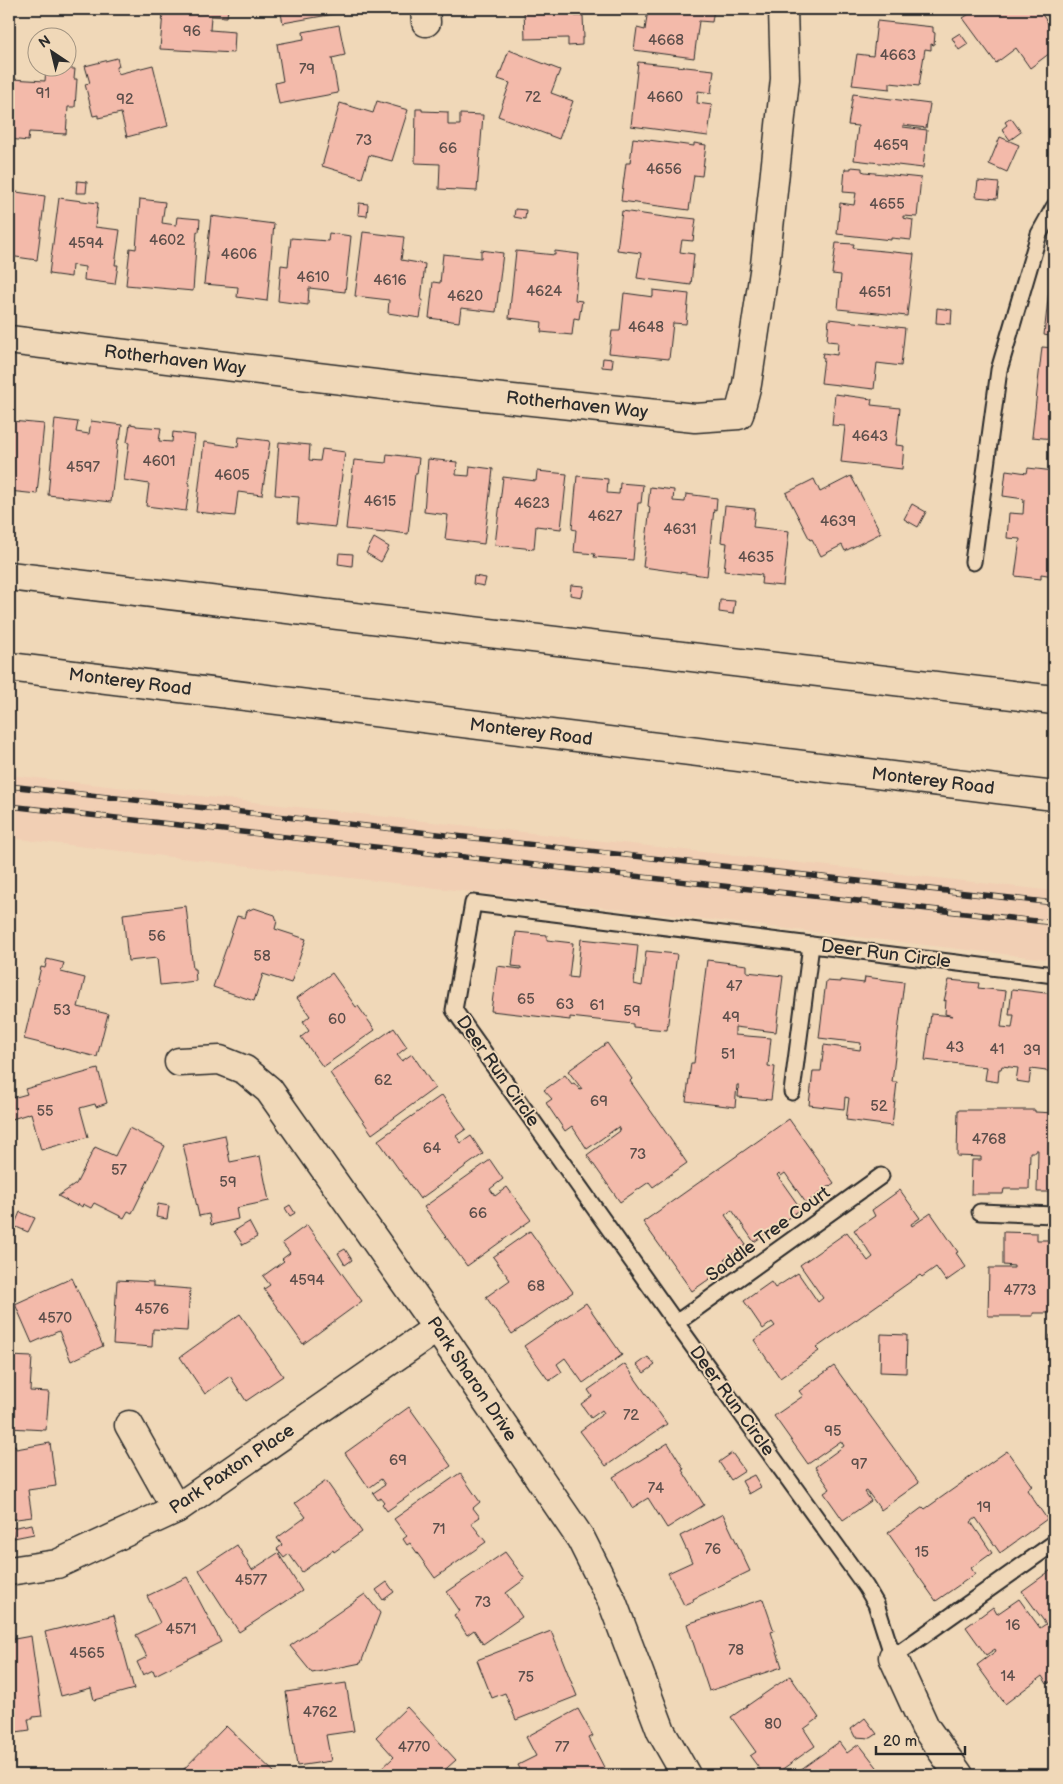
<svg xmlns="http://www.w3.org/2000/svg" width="1063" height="1784" font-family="'Balsamiq Sans',sans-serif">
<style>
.built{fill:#f1cfb4}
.building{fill:#f3baaa;stroke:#2b2b2b}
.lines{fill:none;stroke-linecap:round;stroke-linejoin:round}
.lane-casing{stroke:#2b2b2b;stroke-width:19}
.street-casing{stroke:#2b2b2b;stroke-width:31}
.primary-casing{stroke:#2b2b2b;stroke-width:31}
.lane{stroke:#f0d8b8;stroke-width:15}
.street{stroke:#f0d8b8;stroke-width:28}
.primary{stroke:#f0d8b8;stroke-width:28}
.rail-casing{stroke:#2b2b2b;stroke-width:5.5}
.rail{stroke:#f0d8b8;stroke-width:4;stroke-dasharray:11;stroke-linecap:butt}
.labels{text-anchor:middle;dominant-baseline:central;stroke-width:4;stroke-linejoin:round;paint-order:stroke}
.number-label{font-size:15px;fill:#5d4f4b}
.street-label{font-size:18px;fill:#2b2b2b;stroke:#f0d8b8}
</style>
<rect width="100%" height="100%" fill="#f0d8b8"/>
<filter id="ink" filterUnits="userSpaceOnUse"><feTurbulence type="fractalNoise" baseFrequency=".02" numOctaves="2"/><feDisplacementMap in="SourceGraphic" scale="10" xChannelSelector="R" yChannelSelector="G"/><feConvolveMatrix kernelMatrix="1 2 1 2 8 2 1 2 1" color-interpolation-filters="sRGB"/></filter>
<g filter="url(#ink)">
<path class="built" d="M9,775l1045,116v69l-1045,-122z"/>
<g class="building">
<path d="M147,9h81l-1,8 -16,-1 -1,14 25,2 -1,21 -74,-4 3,-37 -17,-2z"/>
<path d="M280,9h70l1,2 -68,12z"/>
<path d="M524,9h51v7h8l1,22h-2v7l-14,1v-8l-43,1z"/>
<path d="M648,9h66l-2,13 -13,-1 -5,37 -60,-8 3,-22 8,2z"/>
<path d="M977,9h18l1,1 3,-1h39l16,22v19l-24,18 -14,-20 -20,15 -33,-45z"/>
<path d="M877,21l56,6v5l2,1 -1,12 -3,-1v6l-6,-1 -6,37 -29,-3v6l-38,-4 5,-31 16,2z"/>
<path d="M339,25l6,30 -13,3 6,35 -59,11 -4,-21 8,-2 -6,-37 27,-5 -1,-7z"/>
<path d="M960,33l8,11 -9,6 -7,-12z"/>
<path d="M509,50l51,20 -9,23 22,8 -14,38 -61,-23 12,-33 -12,-4z"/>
<path d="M117,58l2,8 -2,1 1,7 35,-9 15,61 -41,11 -6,-24 -23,5v-3l-5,1 -8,-32 5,-1 -5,-17z"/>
<path d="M638,62l76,8 -3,23 -13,-2 -1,12 15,2 -4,31 -77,-10z"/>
<path d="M46,68l29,1 -1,10h3l-2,28h-7l-2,27 -37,-2 -1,9 -19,-2 2,-60 34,2z"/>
<path d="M853,94l77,10 -4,24 -23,-3v2l24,3 -4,38 -69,-8 4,-34 -10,-1z"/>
<path d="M377,101l31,9 -16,51 -23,-6 -7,23 -40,-12 18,-63 33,10z"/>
<path d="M416,109h6v2l26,1v13h12v-11l23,1 -6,76 -38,-2 1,-25 -25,-1z"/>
<path d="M1011,118l10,14 -11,8 -8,-11 5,-4 -2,-3z"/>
<path d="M1000,137l19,8 -12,27 -18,-8z"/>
<path d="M633,138l61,8v-3l12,2 -4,31 -8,-1 -5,35 -68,-9 5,-38h4z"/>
<path d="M851,167l11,1v3l3,1 56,6 -4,39 -14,-1v2l10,2 -2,20 -20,-2v2l-54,-6 3,-31 14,2 2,-12 -13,-1 2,-23h6z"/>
<path d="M77,181l10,1 -1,11h-10z"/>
<path d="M978,181l21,2 -2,16 -21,-2z"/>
<path d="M9,191l36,5 -8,64 -28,-4z"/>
<path d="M59,198l39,5 -3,24 25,3 -5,35h3l-3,19 -31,-4 1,-13 -13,-2 -1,12 -22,-3z"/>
<path d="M140,199l25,3 -3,21 14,2 1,-8 23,2 -1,13 -2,-1 -4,60 -67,-6 4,-37 6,1z"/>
<path d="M359,203l9,1 -1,12 -9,-1z"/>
<path d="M515,209l11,1 -1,9 -11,-2z"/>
<path d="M622,211l56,8v-2l18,2 -3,22 -11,-1 -2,12 14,2 -3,31 -54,-7 4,-25 -24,-3z"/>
<path d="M211,216l63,8 -7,77 -30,-4 1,-10 -34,-3z"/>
<path d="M363,232l41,5 -3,23 24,4 -4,36h2l-3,18 -32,-5 1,-13 -34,-4z"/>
<path d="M329,233l22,3 -6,56 -36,-4 -1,17 -30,-4 3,-36 7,1 3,-28 37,3z"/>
<path d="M836,243l18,1 -1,4 61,6 -7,62 -69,-7 3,-34 -9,-1z"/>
<path d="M1054,246v91l-10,-2z"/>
<path d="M481,250l22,3 -7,59 -35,-4 -2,14 -30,-4 4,-36 7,1 3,-29 38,4z"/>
<path d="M516,251l39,4v-4l24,3 -4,46 7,1 -3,18 -5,-1 -2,17 -31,-3 1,-10 -33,-4z"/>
<path d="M653,290l36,4 -3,30 -13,-1 -4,36 -60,-6 3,-22h8l4,-38 29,4z"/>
<path d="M937,308l15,2 -1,14 -15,-1z"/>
<path d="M829,319l76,9 -4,38 -24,-3 -3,26 -53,-6 3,-25 -2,-1 1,-4 14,2 1,-13 -11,-1z"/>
<path d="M1042,347l12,1v91l-22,-2z"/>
<path d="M603,358l10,1 -1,9 -10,-1z"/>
<path d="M835,394l37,5 -1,6 29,3 -4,37 8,1 -2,23 -61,-7 4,-36 -13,-1z"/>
<path d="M9,411l3,1 -1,9 33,3 -7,70 -28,-3z"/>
<path d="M55,419l23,3 -2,10 13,2 2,-13 31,4 -2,14h-2l-7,63 -63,-7z"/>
<path d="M130,424l6,1v1l25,2 -2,13 13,1 1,-10 22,3 -7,48 2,1 -4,27 -40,-5 3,-22 -25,-4 5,-37 -2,-1z"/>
<path d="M239,437l31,4 -8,54 -24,-3 -3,24 -39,-4 8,-70 34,5z"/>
<path d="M279,442l31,3 -1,15 11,1 2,-12 23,3 -10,75 -38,-4 2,-26 -24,-2z"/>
<path d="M387,454l32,4 -2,16h-2l-7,60 -23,-3v2l-39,-4 8,-69 32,3z"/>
<path d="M428,459l29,3 -1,13 13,1 1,-10 23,3 -9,75 -39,-5 3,-24 -24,-3z"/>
<path d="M1028,468l26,3v105l-13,-2v5l-26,-3 5,-37 -13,-1 2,-25 14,1 1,-15 -21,-3 3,-26 21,3z"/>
<path d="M537,471l30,3 -6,55 -25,-3 -2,23 -39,-4 8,-68 33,4z"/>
<path d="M577,476l31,3 -1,14 12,1 1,-11 23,2 -2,18h-3l-5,57 -39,-3 1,-3 -21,-2 2,-22 -4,-1z"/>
<path d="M851,476l30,57 -36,18 -3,-6 -21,11 -9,-17 -2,1 -24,-47 28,-14 6,13z"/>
<path d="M650,487l24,3 -1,11 12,1 1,-8 31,4 -1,12 -2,-1 -7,67 -64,-9 7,-60 -2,-1z"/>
<path d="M912,504l14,8 -8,15 -14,-8z"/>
<path d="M725,506l30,3 -2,18 36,4 -6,55 -22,-2 1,-9 -38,-4 3,-28 -6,-1z"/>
<path d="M374,538l15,9 -8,15 -15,-9z"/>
<path d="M339,553l14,1 -1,12 -14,-2z"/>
<path d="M474,576l12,2 -2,8 -11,-2z"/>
<path d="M571,585l13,1 -2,11 -12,-2z"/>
<path d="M720,600l15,1 -2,13 -14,-2z"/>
<path d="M186,906l7,63h2l1,12 -36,4 -3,-27 -29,3 -5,-47z"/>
<path d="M254,908l21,7 2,6 -2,8 31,10 -15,44 -28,-9 -9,27 -41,-14 24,-71 8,2 2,-7z"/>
<path d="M516,932l31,3v5l26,3 -4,34 8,1 4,-39 57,6 -4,39 8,2 4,-35 31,3 -10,76 -34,-3v-3l-63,-7v3l-79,-9 6,-45 24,3v-2l-9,-1z"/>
<path d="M47,959l17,4 -3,9 24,6 -7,29 30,7 -11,43 -73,-18 17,-72 4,1z"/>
<path d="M707,960l40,5v7l36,4 -7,56 -41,-5v8l36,3 -3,28 7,1 -4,33 -33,-3 1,-12h-2l-2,22 -49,-6 5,-38h3z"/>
<path d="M332,973l24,34 2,-1 17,24 -52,37 -22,-30 8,-6 -6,-9 7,-6 -13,-18z"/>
<path d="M865,977l39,5 -12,100h5l-5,44 -46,-6 3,-22 -4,-1 -1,12 -35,-4 4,-34h8l3,-26 36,5 1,-7 -42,-5 7,-57 14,1v-2l24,3z"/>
<path d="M949,980l30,3 -1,5 28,3 -5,36 11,1 2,-13h-5l3,-26 42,5v78l-23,-3 -2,14 -13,-2 2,-13 -16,-2 -1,3h-2l-1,13 -13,-2 2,-13 -62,-7 6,-46 22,2 -8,-2 1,-14 -2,1z"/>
<path d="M394,1028l13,19 -10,8 5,6 10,-7 23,34 -63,46 -42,-61z"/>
<path d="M607,1043l25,36 -2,2 57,82 -34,24 -4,-5 -29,20 -33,-47 33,-24 -2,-4 -31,22 -15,-23 -7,5 -19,-28 6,-4 -8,-9 21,-15 7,9 2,-1 6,7 2,-1 -14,-18z"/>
<path d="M98,1069l9,34 -11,4 -1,-3 -15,4 8,29 -47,13 -10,-37 -22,7v-21l18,-5 -2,-5z"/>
<path d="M442,1095l24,34 -10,7 5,7 10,-7 12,18 -63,45 -42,-59z"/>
<path d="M958,1110h77v2l19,1v79h-17l1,-42h-2v2h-6l-1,37h-25l-1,5h-32l1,-34h9v-3l-24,-1z"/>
<path d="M789,1119l45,64 -28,20 -21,-30 -4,3 -2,-3 -2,2 24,34 -47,33 -22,-32 -7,5 21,30 -22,15 4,6 -36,25 -49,-69z"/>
<path d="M129,1128l36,18 -33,67 -4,-2 -4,7 -30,-15 -3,5 -8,-4 -1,3 -4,-3 -1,2 -19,-10 18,-12 19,-37 20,9z"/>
<path d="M225,1135l5,27 30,-6 9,45 -33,7 2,11 -27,6 -2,-11 -10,2 -16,-72z"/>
<path d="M490,1160l13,19 -13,10 5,7 12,-9 24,33 -64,46 -43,-59z"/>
<path d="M900,1190l20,28 -9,6 1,2 19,-13 27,39 -2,1 10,14 -20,14 -10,-14 -14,10 -2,-2 -104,73 3,3 -39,27 -26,-38 21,-14 -3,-4 -9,7 -19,-28 27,-19 4,6 23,-15 20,29 5,-4 -23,-33 47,-33 21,29 5,-4 -19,-27 21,-14 -3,-6z"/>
<path d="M158,1204l11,2 -2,13 -11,-2z"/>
<path d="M290,1205l5,8 -5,3 -5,-8z"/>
<path d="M20,1212l15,6 -7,14 -14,-6z"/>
<path d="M249,1222l8,15 -14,8 -9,-14z"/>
<path d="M307,1225l55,76 -59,43 -39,-55 6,-4 -7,-9 21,-15 -2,-2 8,-6 -8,-10z"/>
<path d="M530,1231l43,61 -61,42 -26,-37 24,-17 -17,-23z"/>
<path d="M1003,1232l34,1v7h17v73h-21v3h-45l1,-48h25v-2l-11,-1z"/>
<path d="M345,1249l7,11 -7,5 -7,-12z"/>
<path d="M72,1278l31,68 -32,15 -12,-30 -27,12 -17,-39z"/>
<path d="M117,1280l36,2v4l37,3 -3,42 -34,-2 -1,18 -39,-3z"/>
<path d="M586,1303l36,52 -39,28 -18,-25 -8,6 5,8 -13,9 -25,-35z"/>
<path d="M240,1314l43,62 -37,25 -16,-25 -25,18 -25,-37z"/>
<path d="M881,1334l26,1 -1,38 -26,-1z"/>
<path d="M1050,1335h4v134h-3l2,-95h-4z"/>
<path d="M9,1356l23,1 -2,34 19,1 -3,38 -37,-2z"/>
<path d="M648,1357l7,8 -11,8 -7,-8z"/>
<path d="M625,1364l42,60 -61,42 -26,-35 24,-18 -2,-3 -11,8 -10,-14 11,-8 -4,-6z"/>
<path d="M834,1366l85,117 -38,27 -14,-19 -2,1 6,9 -28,19 -19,-27 6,-4 -15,-22 29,-21 -3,-5 -33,23 -34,-48 29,-20 -4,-5z"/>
<path d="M409,1407l42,59 -64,45 -5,-7 2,-2 -3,-4 -3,2 -5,-7 12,-8 -4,-6 -12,9 -24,-35z"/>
<path d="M50,1443l6,43 -28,4 4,27 -23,3v-74l6,-1 1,4z"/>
<path d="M668,1443l16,26 -2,1 22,35 -37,23 -19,-30 -16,10 -19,-31z"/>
<path d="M1007,1451l25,35 -5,4 20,29 -47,34 -24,-35 -5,4 21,31 -21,15 4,6 -39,27 -48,-68 35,-26 2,2z"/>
<path d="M732,1453l13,18 -14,9 -12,-18z"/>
<path d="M460,1473l20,29 -7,6 7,9 -9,6 15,19 -51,36 -25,-35 -3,2 -4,-6 4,-3 -13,-17z"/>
<path d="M754,1475l7,12 -12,7 -7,-13z"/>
<path d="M326,1481l36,51 -28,20 -1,-2 -31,22 -13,-18 -5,4 -7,-9 5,-4 -5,-7 29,-21 -11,-14z"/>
<path d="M723,1514l27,57 -57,28 1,2 -10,4 -16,-32 24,-11 -12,-26z"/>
<path d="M32,1524l2,10 -20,4 -3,-10z"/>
<path d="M237,1545l15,25 26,-17 24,38 -63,41 -40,-62z"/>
<path d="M505,1552l20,27 -19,14 16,24 -39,27 -9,-14 -7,5 -13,-20 6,-4 -13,-19z"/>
<path d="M1054,1568v111l-7,5 -5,-8 -37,28 -28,-39 19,-14 -1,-2 -9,6 -20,-28 27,-20 4,7 22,-15 21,29 6,-4 -24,-33z"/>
<path d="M187,1577l34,65 -66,33 -2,-5 -10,5 -6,-13 10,-5 -11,-22 24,-12 -13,-27z"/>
<path d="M387,1582l7,10 -11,8 -7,-10z"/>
<path d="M365,1594l15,19 -19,50 -49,10 -22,-27z"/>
<path d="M763,1599l11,32 -3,1 11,35 -73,24 -22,-67z"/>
<path d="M114,1615l20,74 -40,11 -3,-12 -30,8 -16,-64z"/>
<path d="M551,1631l26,65 -61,24 -11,-27 -13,5 -15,-38z"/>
<path d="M31,1636l11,80 -9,1v2h-5l2,11 -21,3v-93z"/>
<path d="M790,1676l29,42 -15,11 11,17 -38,27 1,2h-14l-14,-19 6,-4 -25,-35z"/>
<path d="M346,1683l8,48 -28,4 5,26 -34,5 -11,-74z"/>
<path d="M407,1707l49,53 -17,15h-64l19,-18 -18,-20z"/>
<path d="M578,1709l15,27 -4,2 19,37h-85l-5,-10 18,-9 -10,-19z"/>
<path d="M865,1718l12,16 -6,4 -16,-1 -4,-8z"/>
<path d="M226,1726l51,49h-99z"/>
<path d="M839,1742l8,11 12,-9 24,31h-90z"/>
</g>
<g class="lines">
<defs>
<g id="lane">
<path d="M973,562l26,-192 40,-136 15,-27"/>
<path d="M1054,975l-581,-72 -19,107 222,313 190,264 10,17 17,53 161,-114"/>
<path d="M792,1092l19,-147"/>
<path d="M980,1212l74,3"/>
<path d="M676,1323l205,-147"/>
</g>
<g id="street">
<path d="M425,9l1,13"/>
<path d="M9,340l408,49 278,29 44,-3 8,-31 18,-119 20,-186 -2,-70"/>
<path d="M179,1062l41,-2 25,10 24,20 168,238 144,211 31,62 49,130 25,44"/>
<path d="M129,1425l47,84"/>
<path d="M9,1571l48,-7 119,-55 261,-181"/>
<path d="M893,1657l32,70 34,48"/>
</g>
<g id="primary">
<path d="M9,576l1045,124"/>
<path d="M9,667l1045,129"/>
</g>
</defs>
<use href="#lane" class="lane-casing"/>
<use href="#street" class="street-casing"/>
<use href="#primary" class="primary-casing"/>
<use href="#lane" class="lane"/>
<use href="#street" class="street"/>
<use href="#primary" class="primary"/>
<defs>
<g id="rail">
<path d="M9,786l1045,117"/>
<path d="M9,806l1045,117"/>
</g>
</defs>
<use href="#rail" class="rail-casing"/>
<use href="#rail" class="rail"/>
</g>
</g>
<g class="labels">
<g class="number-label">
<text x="192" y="31">96</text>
<text x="666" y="40">4668</text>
<text x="898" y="55">4663</text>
<text x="307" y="69">79</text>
<text x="43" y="93">91</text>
<text x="533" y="97">72</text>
<text x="665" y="97">4660</text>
<text x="125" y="99">92</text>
<text x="364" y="140">73</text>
<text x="891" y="145">4659</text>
<text x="448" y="148">66</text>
<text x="664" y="169">4656</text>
<text x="887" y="204">4655</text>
<text x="167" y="240">4602</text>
<text x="86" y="243">4594</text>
<text x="239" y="254">4606</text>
<text x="313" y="277">4610</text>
<text x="390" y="280">4616</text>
<text x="544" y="291">4624</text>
<text x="875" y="292">4651</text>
<text x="465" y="296">4620</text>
<text x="646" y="327">4648</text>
<text x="870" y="436">4643</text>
<text x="159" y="461">4601</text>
<text x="83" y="467">4597</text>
<text x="232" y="475">4605</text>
<text x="380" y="501">4615</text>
<text x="532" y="503">4623</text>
<text x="605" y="516">4627</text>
<text x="838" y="521">4639</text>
<text x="680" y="529">4631</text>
<text x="756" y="557">4635</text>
<text x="157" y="936">56</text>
<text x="262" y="956">58</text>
<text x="734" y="986">47</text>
<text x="526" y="999">65</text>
<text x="565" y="1004">63</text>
<text x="597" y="1005">61</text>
<text x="62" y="1010">53</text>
<text x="632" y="1011">59</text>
<text x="731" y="1017">49</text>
<text x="337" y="1019">60</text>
<text x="955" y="1047">43</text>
<text x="997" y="1049">41</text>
<text x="1032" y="1050">39</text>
<text x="728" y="1054">51</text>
<text x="383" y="1080">62</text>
<text x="599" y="1101">69</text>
<text x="879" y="1106">52</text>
<text x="45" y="1111">55</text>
<text x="989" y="1139">4768</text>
<text x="432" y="1148">64</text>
<text x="638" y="1154">73</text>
<text x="119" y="1170">57</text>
<text x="228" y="1182">59</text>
<text x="478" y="1213">66</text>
<text x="307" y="1280">4594</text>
<text x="536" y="1286">68</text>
<text x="1020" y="1290">4773</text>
<text x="152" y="1309">4576</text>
<text x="55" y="1318">4570</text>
<text x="631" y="1415">72</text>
<text x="833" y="1431">95</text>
<text x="398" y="1460">69</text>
<text x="859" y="1464">97</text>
<text x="656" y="1488">74</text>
<text x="984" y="1507">19</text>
<text x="439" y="1529">71</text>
<text x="713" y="1549">76</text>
<text x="922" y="1552">15</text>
<text x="251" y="1580">4577</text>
<text x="483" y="1602">73</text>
<text x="1013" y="1625">16</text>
<text x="181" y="1629">4571</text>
<text x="736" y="1650">78</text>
<text x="87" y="1653">4565</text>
<text x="1008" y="1676">14</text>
<text x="526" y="1677">75</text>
<text x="320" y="1712">4762</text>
<text x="773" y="1724">80</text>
<text x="414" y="1747">4770</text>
<text x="562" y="1747">77</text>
</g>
<g class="street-label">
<text transform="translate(175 360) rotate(7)">Rotherhaven Way</text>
<text transform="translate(577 405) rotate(6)">Rotherhaven Way</text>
<text transform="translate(130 682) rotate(7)">Monterey Road</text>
<text transform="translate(531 732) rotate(7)">Monterey Road</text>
<text transform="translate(933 781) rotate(7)">Monterey Road</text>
<text transform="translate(886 954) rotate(7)">Deer Run Circle</text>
<text transform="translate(498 1071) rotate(55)">Deer Run Circle</text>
<text transform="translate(768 1234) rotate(-36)">Saddle Tree Court</text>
<text transform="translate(472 1379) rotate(56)">Park Sharon Drive</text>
<text transform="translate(732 1401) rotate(54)">Deer Run Circle</text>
<text transform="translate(232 1469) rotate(-34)">Park Paxton Place</text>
</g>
</g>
<rect width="1063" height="1784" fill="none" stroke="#f0d8b8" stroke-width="30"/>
<rect x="15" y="15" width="1033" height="1754" fill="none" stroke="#2b2b2b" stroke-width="2" filter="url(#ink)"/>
<g transform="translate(52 52) rotate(325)"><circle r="24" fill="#f0d8b8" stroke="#a19380"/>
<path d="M0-4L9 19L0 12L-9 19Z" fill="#2b2b2b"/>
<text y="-8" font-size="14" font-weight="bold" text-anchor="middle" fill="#2b2b2b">N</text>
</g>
<path d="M876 1746v8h89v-8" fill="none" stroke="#2b2b2b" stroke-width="2.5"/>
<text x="883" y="1746" font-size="15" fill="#2b2b2b" stroke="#f0d8b8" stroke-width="4" paint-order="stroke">20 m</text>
</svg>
